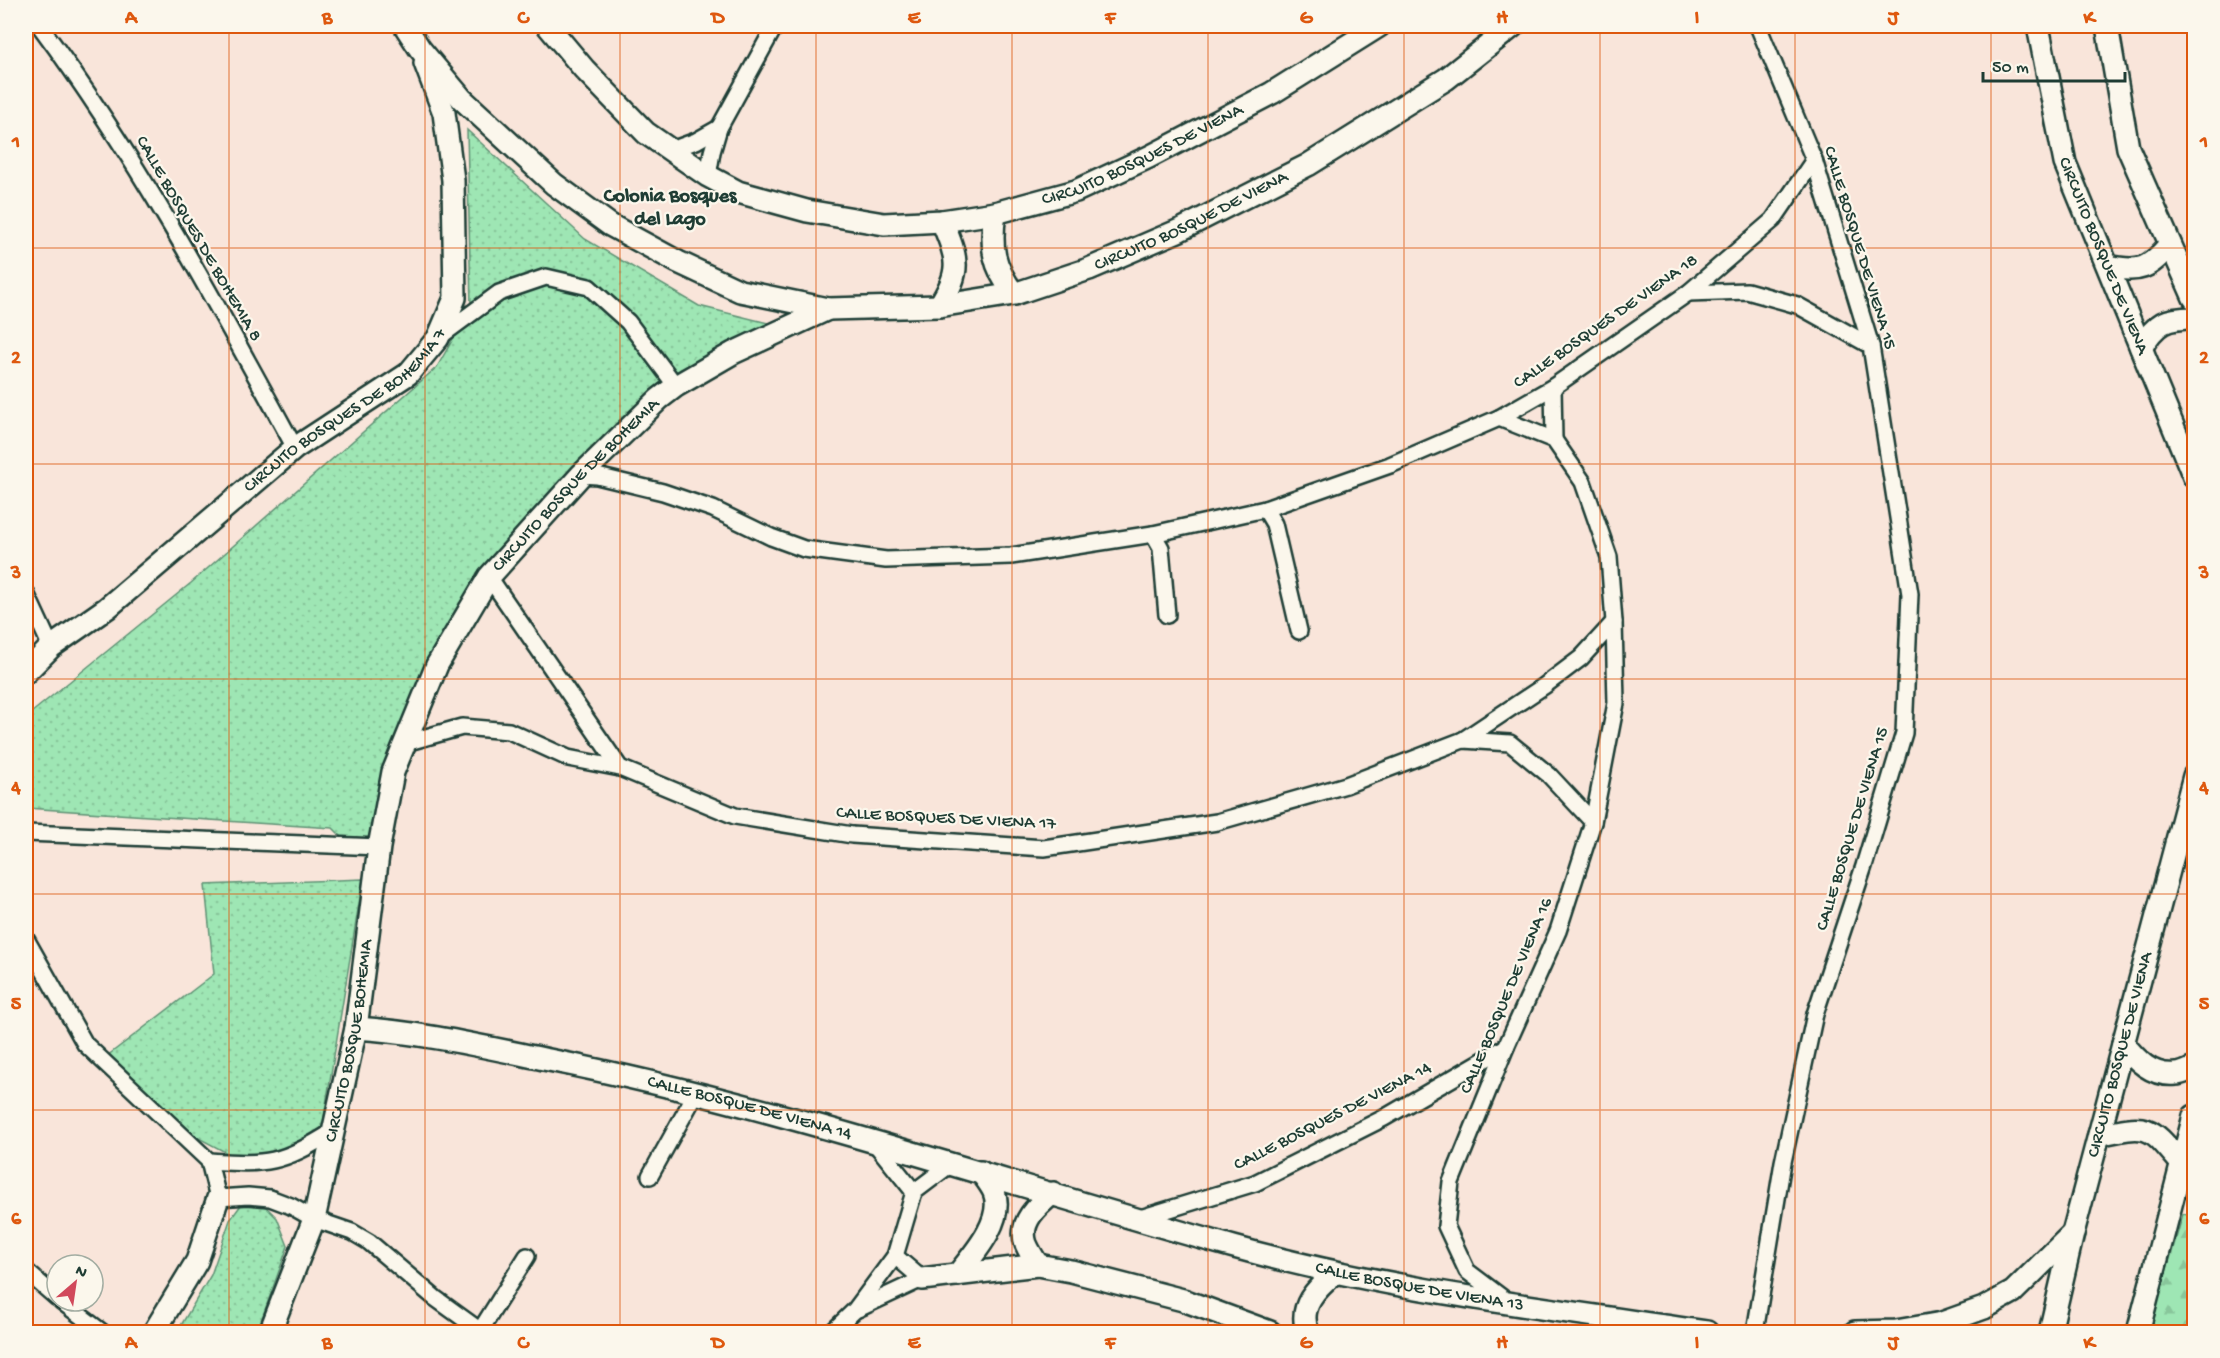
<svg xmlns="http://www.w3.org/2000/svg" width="2220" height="1358" font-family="'Gochi Hand',sans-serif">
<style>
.forest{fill:url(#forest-firs);stroke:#5e9274;stroke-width:1.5}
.park{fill:url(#park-dots);stroke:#5e9274;stroke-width:1.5}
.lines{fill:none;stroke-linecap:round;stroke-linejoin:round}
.street-casing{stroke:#1f3d34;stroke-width:20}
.secondary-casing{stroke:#1f3d34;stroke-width:26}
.street{stroke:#fbf7ec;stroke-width:15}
.secondary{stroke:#fbf7ec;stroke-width:21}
.grid{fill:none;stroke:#de580e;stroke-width:1.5;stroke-opacity:0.55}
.labels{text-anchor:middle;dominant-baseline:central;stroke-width:4.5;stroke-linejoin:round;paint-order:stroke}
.street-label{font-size:18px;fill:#1f3d34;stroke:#fbf7ec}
.neighbourhood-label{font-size:20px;font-weight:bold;fill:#1f3d34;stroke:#fbf7ec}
.neatline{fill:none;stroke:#de580e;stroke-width:2}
.grid-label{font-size:20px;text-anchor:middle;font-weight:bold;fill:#de580e}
</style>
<defs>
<pattern id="forest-firs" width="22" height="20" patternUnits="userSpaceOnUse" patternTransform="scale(1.5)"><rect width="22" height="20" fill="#9ee6b4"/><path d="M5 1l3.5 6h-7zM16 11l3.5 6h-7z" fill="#88c69b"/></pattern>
<pattern id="park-dots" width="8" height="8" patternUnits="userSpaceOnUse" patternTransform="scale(1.5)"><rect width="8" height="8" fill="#9ee6b4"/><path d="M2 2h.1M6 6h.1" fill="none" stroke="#88c69b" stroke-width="1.8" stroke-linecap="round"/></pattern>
</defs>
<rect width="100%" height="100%" fill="#f9e5da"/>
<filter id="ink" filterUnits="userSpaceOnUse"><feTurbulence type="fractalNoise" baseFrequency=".0167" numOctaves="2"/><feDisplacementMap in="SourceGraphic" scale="12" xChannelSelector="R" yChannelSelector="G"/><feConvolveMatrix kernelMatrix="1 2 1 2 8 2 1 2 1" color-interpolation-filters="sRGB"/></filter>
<g filter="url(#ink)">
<path class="forest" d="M2183,1214l11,2v116h-43l7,-32z"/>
<g class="park">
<path d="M467,130l118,109 114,67 93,23 -118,52 -220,240 -82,218 -25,3 -14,-14 -307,-20v-91l165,-134 246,-216 34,-60z"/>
<path d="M363,879l-42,256 -39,27 -36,1 -55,-29 -84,-78 107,-82 -9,-89z"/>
<path d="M261,1202l16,16 11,28 -31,86h-80l34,-57 19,-55 11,-15z"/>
</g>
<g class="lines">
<defs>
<g id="street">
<path d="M40,26c98,132 176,277 255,422"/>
<path d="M671,150l25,-9 23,-13"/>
<path d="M708,176l4,-24 7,-24 56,-102"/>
<path d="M1688,293l59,-2 50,14 74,41"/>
<path d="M438,338l61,-45 47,-16 43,10 39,35 48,64"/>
<path d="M1553,387l1,53"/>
<path d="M1499,418l55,22 29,42 26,75 5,65 2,81 -23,119 -35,109 -52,116 -55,135 -5,44 21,45 41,31"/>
<path d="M581,475l16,1 66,16 50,17 58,28 33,12 82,11 125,-4 142,-22 112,-25 125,-44 109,-47 54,-31 135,-94 49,-42 36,-31 41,-60"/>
<path d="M1265,509l9,15 25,107"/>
<path d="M1153,534l8,14 6,67"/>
<path d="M489,577l131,191 115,48 117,19 192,13 173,-26 129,-37 117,-45 47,3 39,32 44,47"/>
<path d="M26,593l25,54"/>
<path d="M1463,740l81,-54 37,-28 33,-36"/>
<path d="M405,743l57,-16 47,4 59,27 52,10"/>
<path d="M26,833l353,14"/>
<path d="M26,939l59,105 124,117 9,37 30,-2 22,2 21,8 23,13 38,13 17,10 66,56 47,34"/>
<path d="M874,1142l40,50"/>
<path d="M209,1161c58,4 73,3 123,-29"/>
<path d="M650,1176l46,-83"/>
<path d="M1137,1219l118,-36 129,-65 122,-71"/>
<path d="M26,1271l31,27"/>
<path d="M61,1301l41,31"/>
<path d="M858,1309l64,-30 -27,-23"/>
<path d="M480,1331l47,-75"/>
<path d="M832,1332l23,-22 40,-54 19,-64 37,-28"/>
<path d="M1755,1332l28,-170 32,-148 49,-148 40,-133 6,-139 -39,-248 -57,-186 -56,-134"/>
</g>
<g id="secondary">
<path id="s1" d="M405,26l15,23 42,50 92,85 56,41 68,37 62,29 88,18 111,-3 75,-12 75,-25 91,-39 128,-65 138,-86 67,-53"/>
<path id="s2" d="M548,26l36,43 62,64 62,43 30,16 69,19 77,13 58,-3 53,-8 81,-22 73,-34 123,-64 107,-67"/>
<path id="s3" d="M2038,26l27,137 129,314"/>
<path d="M2107,26l21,122 66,150"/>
<path d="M995,213c-5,34 -2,53 19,81"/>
<path d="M2108,266c32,7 41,3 62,-22"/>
<path d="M939,306c23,-36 19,-46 3,-85"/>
<path d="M2141,348c15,-26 25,-30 53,-30"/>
<path id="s4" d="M26,672l25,-25 56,-39 188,-160 113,-74 30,-36 17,-40 -2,-118 -9,-67 -19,-50"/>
<path id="s5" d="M356,1028c65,4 129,19 193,32 232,46 457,124 685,187 154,43 315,62 473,85"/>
<path d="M2123,1043c13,17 29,34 53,31 6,0 13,-4 18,-6"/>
<path d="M2099,1135c50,-12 50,-10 82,28"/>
<path d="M1038,1265c-4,-6 -9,-14 -12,-21 -8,-22 12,-39 27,-51"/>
<path d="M957,1275c16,-20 48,-55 37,-83 -3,-7 -9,-14 -13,-20"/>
<path d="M922,1279l116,-14 33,6 112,29 87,32"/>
<path d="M154,1332l43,-71 21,-63"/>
<path id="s6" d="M270,1332l44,-113 42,-191 23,-181 14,-75 44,-107 52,-88 92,-102 78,-76 17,-13 57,-33 95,-44"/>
<path d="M1308,1332c-11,-25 9,-44 27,-59"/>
<path d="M1855,1332l41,-1 46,-8 42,-15 29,-16 60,-59"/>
<path id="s7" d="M2050,1332l23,-99 121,-457"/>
<path d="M2138,1332l56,-216"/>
</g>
</defs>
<use href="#street" class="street-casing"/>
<use href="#secondary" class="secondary-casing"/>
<use href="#street" class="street"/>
<use href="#secondary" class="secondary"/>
</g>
</g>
<path class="grid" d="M229,26v1306M425,26v1306M620,26v1306M816,26v1306M1012,26v1306M1208,26v1306M1404,26v1306M1600,26v1306M1795,26v1306M1991,26v1306M26,248h2168M26,464h2168M26,679h2168M26,894h2168M26,1110h2168"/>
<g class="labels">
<g class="street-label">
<text stroke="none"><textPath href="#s2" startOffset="675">CIRCUITO BOSQUES DE VIENA</textPath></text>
<text stroke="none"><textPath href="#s1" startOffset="902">CIRCUITO BOSQUE DE VIENA</textPath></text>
<text transform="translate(198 239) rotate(60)">CALLE BOSQUES DE BOHEMIA 8</text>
<text transform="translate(1859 248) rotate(73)">CALLE BOSQUE DE VIENA 15</text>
<text stroke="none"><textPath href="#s3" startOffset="240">CIRCUITO BOSQUE DE VIENA</textPath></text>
<text transform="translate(1606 322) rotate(-35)">CALLE BOSQUES DE VIENA 18</text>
<text stroke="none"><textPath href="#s4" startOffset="414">CIRCUITO BOSQUES DE BOHEMIA 7</textPath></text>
<text stroke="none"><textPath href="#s6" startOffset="920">CIRCUITO BOSQUE DE BOHEMIA</textPath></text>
<text transform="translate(946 819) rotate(3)">CALLE BOSQUES DE VIENA 17</text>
<text transform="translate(1853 829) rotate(-73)">CALLE BOSQUE DE VIENA 15</text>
<text transform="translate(1507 996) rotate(-67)">CALLE BOSQUE DE VIENA 16</text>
<text stroke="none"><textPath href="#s6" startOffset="303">CIRCUITO BOSQUE BOHEMIA</textPath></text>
<text stroke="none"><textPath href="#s7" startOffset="286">CIRCUITO BOSQUE DE VIENA</textPath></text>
<text stroke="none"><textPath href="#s5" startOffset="402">CALLE BOSQUE DE VIENA 14</textPath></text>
<text transform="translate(1333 1117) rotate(-27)">CALLE BOSQUES DE VIENA 14</text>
<text stroke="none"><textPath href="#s5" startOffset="1096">CALLE BOSQUE DE VIENA 13</textPath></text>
</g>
<g class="neighbourhood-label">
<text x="670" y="197">Colonia Bosques<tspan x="670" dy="23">del Lago</tspan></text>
</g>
</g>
<rect width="2220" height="1358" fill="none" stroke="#fbf7ec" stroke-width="66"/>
<g transform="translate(75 1283) rotate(29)"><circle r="28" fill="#fbf7ec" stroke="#a3ada2" stroke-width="1.5"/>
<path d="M0-4.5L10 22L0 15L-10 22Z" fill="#d1495b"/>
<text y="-9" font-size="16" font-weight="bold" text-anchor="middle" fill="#1f3d34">N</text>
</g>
<path d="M1983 72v9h142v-9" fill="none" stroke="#1f3d34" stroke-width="3"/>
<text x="1992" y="72" font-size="18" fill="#1f3d34" stroke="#fbf7ec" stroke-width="4.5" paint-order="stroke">50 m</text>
<rect x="33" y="33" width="2154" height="1292" class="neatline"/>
<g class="grid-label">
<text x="131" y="23">A</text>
<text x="327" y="23">B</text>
<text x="523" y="23">C</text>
<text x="718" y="23">D</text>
<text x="914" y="23">E</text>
<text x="1110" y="23">F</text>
<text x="1306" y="23">G</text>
<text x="1502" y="23">H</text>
<text x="1697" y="23">I</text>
<text x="1893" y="23">J</text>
<text x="2089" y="23">K</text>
<text x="16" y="147">1</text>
<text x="2204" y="147">1</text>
<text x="16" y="363">2</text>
<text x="2204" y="363">2</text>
<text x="16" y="578">3</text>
<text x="2204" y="578">3</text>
<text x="16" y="793">4</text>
<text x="2204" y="793">4</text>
<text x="16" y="1009">5</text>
<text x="2204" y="1009">5</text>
<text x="16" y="1224">6</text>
<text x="2204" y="1224">6</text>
<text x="131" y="1348">A</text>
<text x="327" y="1348">B</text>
<text x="523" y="1348">C</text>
<text x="718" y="1348">D</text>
<text x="914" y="1348">E</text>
<text x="1110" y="1348">F</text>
<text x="1306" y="1348">G</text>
<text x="1502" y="1348">H</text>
<text x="1697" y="1348">I</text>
<text x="1893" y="1348">J</text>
<text x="2089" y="1348">K</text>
</g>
</svg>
